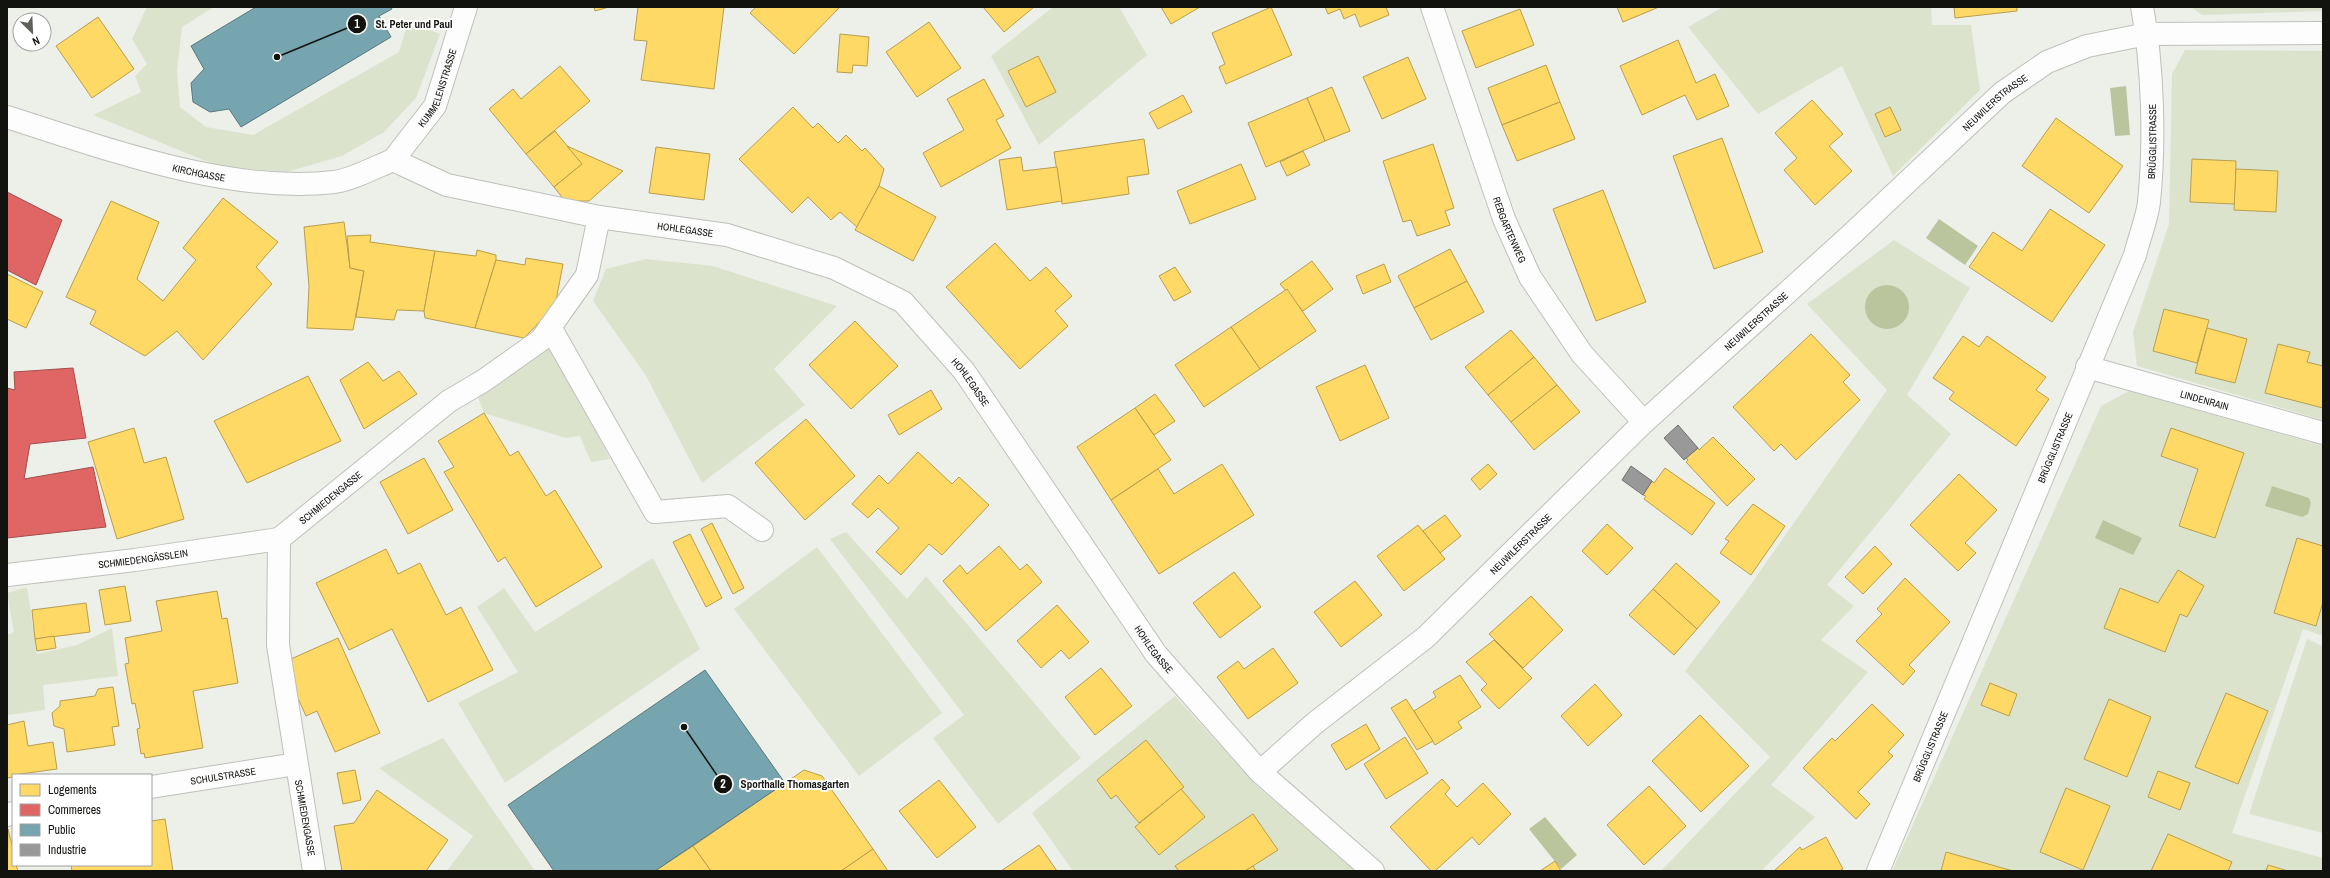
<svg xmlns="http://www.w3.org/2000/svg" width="2330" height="878" font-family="'Archivo Narrow',sans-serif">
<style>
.green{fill:#dce3cd}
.water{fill:#bac59d}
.homes{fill:#ffd966;stroke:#b89e4c}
.shops{fill:#e06666;stroke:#a24d4c}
.public{fill:#76a5af;stroke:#58797f}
.industry{fill:#999;stroke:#707170}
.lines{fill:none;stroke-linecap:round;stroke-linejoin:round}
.minor-casing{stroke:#bec0bb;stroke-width:24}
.minor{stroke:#fcfdfc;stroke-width:22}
.labels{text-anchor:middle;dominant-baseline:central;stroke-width:4;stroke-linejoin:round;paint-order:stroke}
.street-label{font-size:10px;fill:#12130f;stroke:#fff}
.leader{fill:none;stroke:#12130f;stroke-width:1.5}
.callout-dot{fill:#12130f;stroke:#fff;stroke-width:1.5}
.mark-label{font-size:12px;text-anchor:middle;font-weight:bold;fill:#fff}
.callout-label{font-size:11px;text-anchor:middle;font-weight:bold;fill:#12130f;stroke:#fff;stroke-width:4;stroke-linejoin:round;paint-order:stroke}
</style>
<rect width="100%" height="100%" fill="#edefe9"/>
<g class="green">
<path d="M147,7h67l-32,20 -5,44 3,36 26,20 47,8 146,-83 9,-30 32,12 -24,64 -32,34 -42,24 -55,16 -69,-6 -125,-51 48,-23 -6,-16 12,-12 -15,-25z"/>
<path d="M1053,7h66l28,48 -108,90 -48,-89z"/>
<path d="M1723,7h208l1,18h39l9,65 -87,86 -51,-110 -84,48 -70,-87z"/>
<path d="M2191,7h132v4l-121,4z"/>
<path d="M2185,50l138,1v369l-186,-54 -4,-34 36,-108 3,-150z"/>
<path d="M1894,240l76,48 -63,107 44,39 -124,151 27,21 -33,34 47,32 -97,113 44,32 -54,54h-100l109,-114 -85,-86 59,-77 143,-204 -80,-86z"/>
<path d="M646,259l67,7 124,40 -63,63 31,36 -103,78 -57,-109 -52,-73 13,-32z"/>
<path d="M550,342l60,117 -19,3 -11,-26 -14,2 -82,-25 -8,-21z"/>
<path d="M2129,391l194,55v190l-20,-7 -71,204 91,25v13h-431l209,-465z"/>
<path d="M846,532l61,67 19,-23 155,182 -83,66 -65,-86 31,-23 -134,-176z"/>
<path d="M817,547l125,166 -83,63 -125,-167z"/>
<path d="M653,558l47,91 -195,134 -47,-80 60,-31 -41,-65 27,-19 31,44z"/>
<path d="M27,587l10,67 40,-9 35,-17 6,48 -75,9 2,25 -38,5v-80l7,-3 -7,-39z"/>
<path d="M2307,639l16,7v187l-74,-19z"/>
<path d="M1175,696l81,89 100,86h-283l-41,-58z"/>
<path d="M443,738l92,133h-88l26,-35 -94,-68z"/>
</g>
<g class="water">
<path d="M2126,86l4,49 -15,1 -5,-48z"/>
<path d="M1939,219l39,27 -13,19 -39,-27z"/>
<circle cx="1887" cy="307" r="22"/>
<path d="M2272,486l37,12 2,5 -3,11 -6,3 -37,-11z"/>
<path d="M2103,520l39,18 -9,17 -38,-17z"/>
<path d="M1545,817l32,38 -16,14 -32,-40z"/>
</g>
<g class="homes">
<path d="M594,7h15l-14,4z"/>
<path d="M638,7h86l-10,82 -73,-9 6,-39 -13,-1z"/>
<path d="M756,7h84l-46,47 -44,-41z"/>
<path d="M983,7h51l-30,25z"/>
<path d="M1161,7h39l-29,17z"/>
<path d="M1271,7l21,48 -66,29 -7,-17 6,-3 -13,-31z"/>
<path d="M1325,7h61l3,8 -29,12 -5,-13 -11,5 -4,-10 -12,5z"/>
<path d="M1617,7h42l-36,15z"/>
<path d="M1954,7h63v4l-62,7z"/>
<path d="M1520,9l14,36 -58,23 -14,-37z"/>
<path d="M98,17l36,52 -42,29 -36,-52z"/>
<path d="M929,22l32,46 -44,29 -31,-45z"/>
<path d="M840,34l29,3 -2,29 -14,-1 -1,8 -15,-1z"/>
<path d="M1678,40l18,43 19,-9 14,32 -32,14 -12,-25 -43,20 -22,-49z"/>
<path d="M1038,56l18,36 -30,15 -18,-36z"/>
<path d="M1408,57l18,42 -44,20 -19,-42z"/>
<path d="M1546,65l14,37 -58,23 -14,-37z"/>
<path d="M560,66l30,35 -64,53 -37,-45 24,-20 8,10z"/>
<path d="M984,79l20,37 -8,4 15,28 -70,39 -18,-34 41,-23 -17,-31z"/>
<path d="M1332,87l18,44 -25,10 -18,-43z"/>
<path d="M1183,95l9,17 -34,17 -9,-16z"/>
<path d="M1307,98l18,43 -59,26 -18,-44z"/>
<path d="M1812,100l31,34 -14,12 23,25 -37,34 -31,-35 13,-12 -22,-25z"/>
<path d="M1560,102l15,37 -58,22 -15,-36z"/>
<path d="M793,107l20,21 5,-5 20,20 8,-8 16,16 3,-3 19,21 -5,17 -22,41 -17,-15 -9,8 -23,-23 -16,16 -53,-54z"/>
<path d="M1890,107l11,23 -16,7 -10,-23z"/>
<path d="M2056,118l67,48 -34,47 -67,-47z"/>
<path d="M555,131l27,33 -28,23 -28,-33z"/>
<path d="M1722,138l41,114 -49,17 -41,-113z"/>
<path d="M1144,139l5,35 -22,3 2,17 -67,10 -8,-52z"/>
<path d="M1433,144l21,64 -9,3 5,14 -33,11 -6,-16 -8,2 -20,-61z"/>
<path d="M567,146l56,25 -34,30h-24l-11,-14 28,-23z"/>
<path d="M656,147l54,7 -6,46 -55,-7z"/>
<path d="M1303,151l7,14 -23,11 -7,-14z"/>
<path d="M1021,157l2,14 34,-4 5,34 -55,9 -8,-50z"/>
<path d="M2192,159l44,2 -1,43 -45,-2z"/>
<path d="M1241,164l15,35 -66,25 -13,-33z"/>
<path d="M2236,169l42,2 -2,41 -42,-2z"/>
<path d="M879,186l57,31 -23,44 -58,-31z"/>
<path d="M1603,190l43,112 -50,19 -43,-112z"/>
<path d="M223,198l55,44 -22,25 16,17 -69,76 -26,-29 -32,25 -55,-32 6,-13 -30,-14 45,-96 48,21 -22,57 26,22 33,-41 -13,-12z"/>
<path d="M2050,209l55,36 -53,77 -83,-55 24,-35 29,19z"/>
<path d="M344,222l6,46 14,3 -11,59 -46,-2 2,-42 -5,-59z"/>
<path d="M371,235l-1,7 65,9 -11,60 -27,-1 -3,10 -38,-3 8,-46 -14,-3 -3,-32z"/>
<path d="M995,243l35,38 16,-14 26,29 -17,15 13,15 -48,43 -74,-82z"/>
<path d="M1450,249l17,32 -53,27 -16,-32z"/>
<path d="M477,250l19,5v5l-21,68 -50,-10 -1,-7 11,-60 41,5z"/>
<path d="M526,258l37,6 -8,42 -31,32 -49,-10 21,-68 29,5z"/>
<path d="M1312,261l21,28 -30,22 -23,-27z"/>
<path d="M1384,264l7,18 -28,12 -7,-18z"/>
<path d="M1175,267l16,25 -17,9 -15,-25z"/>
<path d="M7,274l36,18 -17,36 -19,-9z"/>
<path d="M1467,281l17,31 -53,28 -17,-32z"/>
<path d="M1287,289l29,42 -56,38 -29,-42z"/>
<path d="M2164,309l45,11 -12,43 -44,-12z"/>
<path d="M855,321l43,45 -47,43 -42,-44z"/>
<path d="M1231,327l29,42 -56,38 -29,-42z"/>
<path d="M2207,328l40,11 -12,44 -40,-10z"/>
<path d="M1511,330l23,27 -46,38 -23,-28z"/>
<path d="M1811,334l39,41 -7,7 17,18 -64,60 -15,-16 -7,7 -41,-44z"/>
<path d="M1963,336l16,11 8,-11 59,41 -10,13 13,9 -33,47 -67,-47 5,-7 -21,-14z"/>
<path d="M2278,344l32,8 -3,10 16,4v42l-58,-15z"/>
<path d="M1534,357l23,28 -46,37 -23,-27z"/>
<path d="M368,362l15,19 16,-10 18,23 -53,35 -24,-49z"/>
<path d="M1365,365l24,53 -49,23 -24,-54z"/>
<path d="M308,376l33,65 -94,42 -33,-62z"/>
<path d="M1557,385l23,27 -46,38 -23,-28z"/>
<path d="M931,390l11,19 -43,26 -11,-20z"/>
<path d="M1155,394l20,27 -21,14 -19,-27z"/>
<path d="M1135,408l36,52 -60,40 -34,-53z"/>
<path d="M484,413l26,43 8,-5 28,45 9,-6 47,77 -66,40 -31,-50 -7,5 -54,-90 10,-5 -16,-26z"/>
<path d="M806,419l49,57 -50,44 -50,-57z"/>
<path d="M134,428l10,35 22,-6 18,62 -67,20 -29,-97z"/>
<path d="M2171,428l73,25 -29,85 -36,-12 19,-57 -37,-13z"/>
<path d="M1713,437l42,42 -28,27 -41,-44 2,-2 -2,-2 12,-10 1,2z"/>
<path d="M918,452l34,32 7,-7 30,28 -47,50 -13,-11 -28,31 -25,-23 23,-24 -21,-20 -10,10 -16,-14 27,-29 9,9z"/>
<path d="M424,458l29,52 -45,24 -28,-52z"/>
<path d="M1222,464l32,51 -95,59 -48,-74 47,-31 16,25z"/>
<path d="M1488,464l9,10 -17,16 -9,-11z"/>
<path d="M1665,468l50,35 -23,32 -48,-36 2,-3 -3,-1 9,-14 2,2z"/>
<path d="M1959,474l38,36 -32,33 11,10 -18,18 -48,-46z"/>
<path d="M1753,504l32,22 -34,49 -31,-22 9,-12 -4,-2z"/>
<path d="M1445,515l16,21 -21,17 -17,-22z"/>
<path d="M712,523l32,65 -11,6 -32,-65z"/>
<path d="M1607,524l26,24 -26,27 -25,-24z"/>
<path d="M1418,525l27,34 -41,32 -27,-35z"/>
<path d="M690,534l32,64 -16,9 -33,-65z"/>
<path d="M2297,538l26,8v56l-7,24 -42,-13z"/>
<path d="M999,546l21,24 7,-6 15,18 -56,49 -43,-50 17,-16 7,9z"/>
<path d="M1875,546l17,18 -29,30 -18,-17z"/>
<path d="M386,549l12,25 22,-11 26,52 15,-8 32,63 -65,32 -36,-73 -43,21 -33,-67z"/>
<path d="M1676,563l44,39 -23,27 -44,-40z"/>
<path d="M2178,570l26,16 -17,31 -7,-3 -15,38 -61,-24 16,-40 38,15z"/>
<path d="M1234,572l27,35 -41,31 -27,-35z"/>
<path d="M1905,578l45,44 -41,43 6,6 -12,14 -47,-44 26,-27 -5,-5z"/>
<path d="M1355,581l27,34 -41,32 -27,-35z"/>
<path d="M125,586l6,35 -26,4 -6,-35z"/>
<path d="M1653,589l44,40 -23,26 -45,-40z"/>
<path d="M217,591l5,28 5,-1 11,65 -45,8 10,57 -58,10 -1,-5 -3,1 -4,-25 3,-1 -5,-25 -3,1 -7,-40 4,-1 -4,-25 37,-7 -6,-30z"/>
<path d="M1531,596l32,34 -40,38 -34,-34z"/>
<path d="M86,603l4,29 -55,7 -3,-29z"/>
<path d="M1057,605l32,37 -20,17 -8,-9 -20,18 -24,-27z"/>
<path d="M54,636l2,12 -19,3 -2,-12z"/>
<path d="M338,638l42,95 -45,19 -18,-41 -11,5 -24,-53z"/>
<path d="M1494,640l38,38 -33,31 -18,-19 6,-6 -21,-22z"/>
<path d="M1273,648l25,35 -50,36 -31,-42 21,-16 6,8z"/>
<path d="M1101,668l31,38 -37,29 -30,-38z"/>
<path d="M1460,675l21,32 -23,15 4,6 -27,17 -21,-34 22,-14 -3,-5z"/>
<path d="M1990,683l27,11 -8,22 -28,-11z"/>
<path d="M1595,684l27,31 -34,31 -27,-30z"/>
<path d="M113,687l6,39 -7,1 3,18 -48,7 -3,-23 -10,-3 -2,-13 8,-7v-5l35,-5 3,-7z"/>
<path d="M2226,693l42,18 -30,73 -43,-17z"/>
<path d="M1406,699l27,42 -16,9 -26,-42z"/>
<path d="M2109,699l42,18 -24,60 -43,-18z"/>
<path d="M1872,704l32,31 -16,17 5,4 -35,36 12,12 -14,15 -53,-51 29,-30 3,3z"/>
<path d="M1700,715l49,51 -48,46 -49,-51z"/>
<path d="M24,721l4,25 25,-4 4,27 -44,6v2l-6,1v-53z"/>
<path d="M1366,724l14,25 -34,21 -15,-25z"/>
<path d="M1405,737l23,36 -42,26 -22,-35z"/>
<path d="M1146,740l38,47 -45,36 -23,-28 -5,4 -14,-19z"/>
<path d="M355,770l6,30 -18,4 -6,-31z"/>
<path d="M804,770l18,6 51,73 -32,22h-130l-18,-25z"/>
<path d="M2158,771l32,12 -10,27 -32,-13z"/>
<path d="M1442,779l8,9 -5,6 12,13 26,-24 28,31 -32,31 -7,-8 -37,34h-4l-41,-44z"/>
<path d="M939,780l37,47 -39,31 -38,-47z"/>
<path d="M1649,786l37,40 -42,39 -37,-40z"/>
<path d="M2066,788l44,18 -27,64 -43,-18z"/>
<path d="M1181,789l24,28 -46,38 -24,-28z"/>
<path d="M377,790l71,50 -22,31h-84l-8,-45 20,-3z"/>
<path d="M1253,814l25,36 -33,21h-66l-4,-5z"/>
<path d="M165,819l8,52h-101l-1,-6h80v-44z"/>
<path d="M8,829l5,20v16h3l2,6h-11z"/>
<path d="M2168,834l64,28 -4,9h-77z"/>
<path d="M1826,837l17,32 -4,2h-65l26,-24 2,3z"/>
<path d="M1039,845l18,26h-56z"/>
<path d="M693,846l18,25h-56z"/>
<path d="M873,849l15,22h-47z"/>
<path d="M1946,852l67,19h-72z"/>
<path d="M1555,861l6,10h-21z"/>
<path d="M2268,865l20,6h-22z"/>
<path d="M1253,866l3,5h-11z"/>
</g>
<g class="shops">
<path d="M7,192l55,28 -26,65 -29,-15z"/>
<path d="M73,368l13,70 -56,6 -6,35 69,-12 13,60 -99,11v-150l8,2 -1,-18z"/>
</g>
<g class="public">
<path d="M256,7h135l1,2 -13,7 12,21 -150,90 -12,-18 -19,3 -17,-10 -2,-19 13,-14 -13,-23z"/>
<path d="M705,670l80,113 -130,88h-101l-46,-66z"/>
</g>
<g class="industry">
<path d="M1678,425l20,23 -14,12 -20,-22z"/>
<path d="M1631,466l21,15 -9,14 -21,-15z"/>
</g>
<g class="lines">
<defs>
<g id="minor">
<path id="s1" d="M1432,7l72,212 26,58 52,77 62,68"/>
<path id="s2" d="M7,117c101,32 221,77 327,65 15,-1 44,-16 59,-22"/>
<path id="s3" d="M393,160l54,25 152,32 128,18 107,33 69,34 61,69 192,283 104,118 113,99"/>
<path id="s4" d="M393,160l42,-54 31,-99"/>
<path d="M550,327l105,185 73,-6 34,24"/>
<path id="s5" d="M2087,367l236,66"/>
<path id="s6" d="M7,575l128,-15 144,-21"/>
<path id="s7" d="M1260,772l55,-49 111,-86 218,-215 209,-189 149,-140 45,-31 40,-16 60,-12 176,-1"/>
<path id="s8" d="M151,787l145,-23"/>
<path d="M7,815l6,-2"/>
<path id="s9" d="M314,871l-36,-226 1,-106 170,-138 34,-20 58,-41 46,-65 12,-58"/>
<path id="s10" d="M1878,871l257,-616c4,-17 12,-36 14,-53 6,-59 4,-137 -7,-195"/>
</g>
</defs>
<use href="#minor" class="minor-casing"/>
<use href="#minor" class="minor"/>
</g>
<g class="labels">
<g class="street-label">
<text stroke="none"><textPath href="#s4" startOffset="86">KUMMELENSTRASSE</textPath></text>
<text stroke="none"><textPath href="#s7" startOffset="995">NEUWILERSTRASSE</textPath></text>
<text stroke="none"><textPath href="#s10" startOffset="783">BRÜGGLISTRASSE</textPath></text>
<text stroke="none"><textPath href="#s2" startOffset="200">KIRCHGASSE</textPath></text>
<text stroke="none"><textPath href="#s3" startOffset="302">HOHLEGASSE</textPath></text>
<text stroke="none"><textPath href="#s1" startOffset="236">REBGARTENWEG</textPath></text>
<text stroke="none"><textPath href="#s7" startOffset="671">NEUWILERSTRASSE</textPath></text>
<text stroke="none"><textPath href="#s3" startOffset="638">HOHLEGASSE</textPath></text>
<text stroke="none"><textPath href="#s5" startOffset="122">LINDENRAIN</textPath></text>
<text stroke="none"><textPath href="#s10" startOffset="459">BRÜGGLISTRASSE</textPath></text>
<text stroke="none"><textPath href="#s9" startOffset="401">SCHMIEDENGASSE</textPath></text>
<text stroke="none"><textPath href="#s7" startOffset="347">NEUWILERSTRASSE</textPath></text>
<text stroke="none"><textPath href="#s6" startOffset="137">SCHMIEDENGÄSSLEIN</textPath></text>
<text stroke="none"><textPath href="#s3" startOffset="962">HOHLEGASSE</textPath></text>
<text stroke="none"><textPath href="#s10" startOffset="135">BRÜGGLISTRASSE</textPath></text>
<text stroke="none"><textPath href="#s8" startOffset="73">SCHULSTRASSE</textPath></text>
<text transform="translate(305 818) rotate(80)">SCHMIEDENGASSE</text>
</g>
</g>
<path class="leader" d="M277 57L357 24M684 727L723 784"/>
<g class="callout-dot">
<circle cx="277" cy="57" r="4"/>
<circle cx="684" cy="727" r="4"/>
<circle cx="357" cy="24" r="10"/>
<circle cx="723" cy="784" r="10"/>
</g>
<g class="mark-label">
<text x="357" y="28">1</text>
<text x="723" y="788">2</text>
</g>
<g class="callout-label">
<text x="414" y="28">St. Peter und Paul</text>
<text x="795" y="788">Sporthalle Thomasgarten</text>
</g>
<rect width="2330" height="878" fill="none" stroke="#12130f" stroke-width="16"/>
<rect x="12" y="774" width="140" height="92" fill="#ffffff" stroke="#a0a19f"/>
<rect x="20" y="784" width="20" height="12" fill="#ffd966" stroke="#a0a19f"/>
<text x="48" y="794" font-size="12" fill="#12130f">Logements</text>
<rect x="20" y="804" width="20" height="12" fill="#e06666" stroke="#a0a19f"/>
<text x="48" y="814" font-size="12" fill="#12130f">Commerces</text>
<rect x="20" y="824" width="20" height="12" fill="#76a5af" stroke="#a0a19f"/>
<text x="48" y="834" font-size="12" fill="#12130f">Public</text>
<rect x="20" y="844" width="20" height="12" fill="#999999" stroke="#a0a19f"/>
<text x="48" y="854" font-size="12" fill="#12130f">Industrie</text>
<g transform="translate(32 32) rotate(156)"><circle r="19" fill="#ffffff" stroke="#a0a19f"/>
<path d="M0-3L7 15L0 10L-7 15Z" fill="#5f605b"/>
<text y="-6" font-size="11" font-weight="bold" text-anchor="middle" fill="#12130f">N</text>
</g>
</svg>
